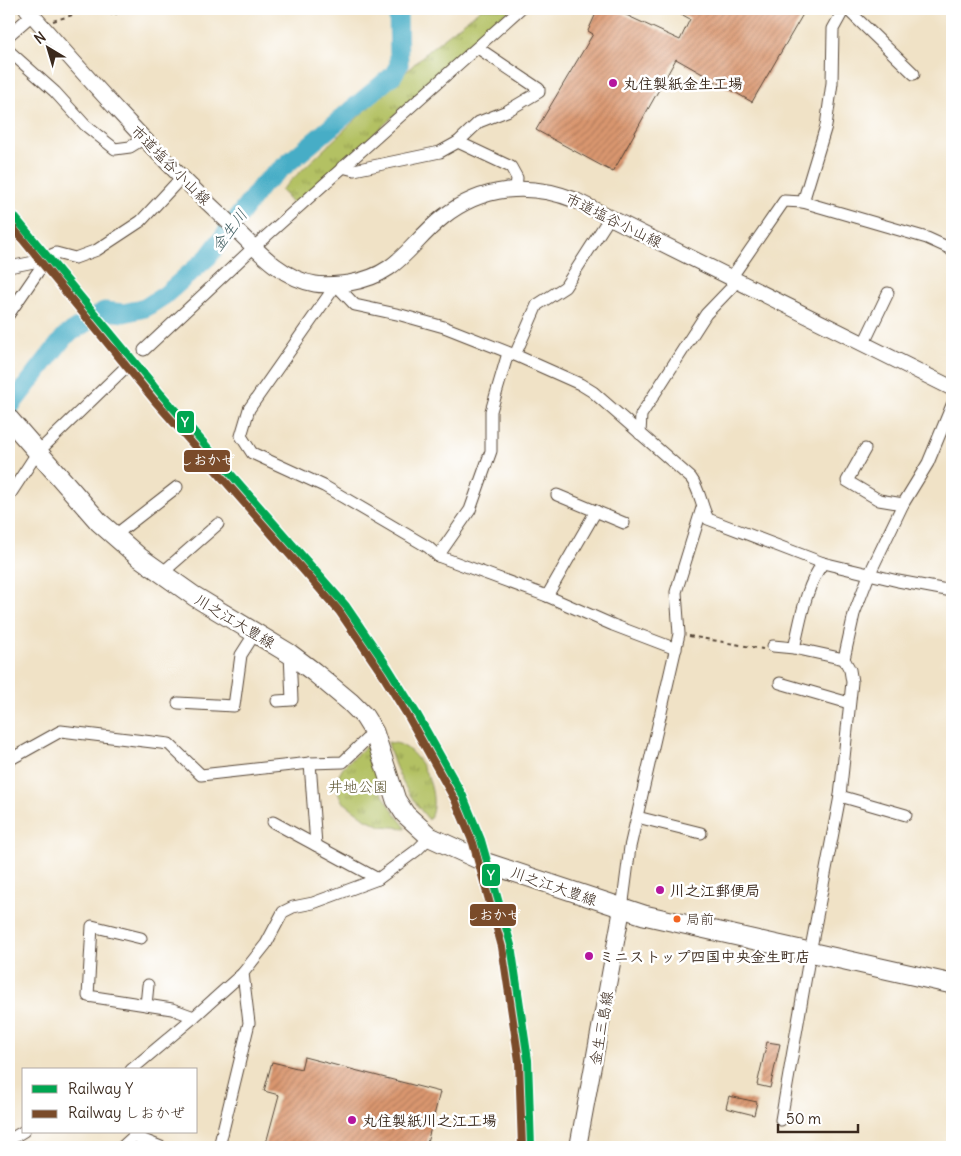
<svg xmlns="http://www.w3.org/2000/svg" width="961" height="1156" font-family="Delius,'Klee One',sans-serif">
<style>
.park{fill:url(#park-tufts);stroke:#777640}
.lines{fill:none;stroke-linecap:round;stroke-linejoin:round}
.river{stroke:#47adc6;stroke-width:19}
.building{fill:url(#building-hatch)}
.minor-casing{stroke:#564637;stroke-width:13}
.tertiary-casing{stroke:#564637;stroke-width:17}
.secondary-casing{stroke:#564637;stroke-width:18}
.primary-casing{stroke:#564637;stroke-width:21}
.path{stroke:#564637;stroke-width:2;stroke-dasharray:4 4;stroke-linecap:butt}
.minor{stroke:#fff;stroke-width:11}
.tertiary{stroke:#fff;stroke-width:15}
.secondary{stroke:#fff;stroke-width:16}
.primary{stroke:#fff;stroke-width:19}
.rail-1-casing{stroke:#fff;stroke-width:11}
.rail-2-casing{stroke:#fff;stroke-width:11}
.rail-1{stroke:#00a651;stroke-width:8}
.rail-2{stroke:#7a4b2a;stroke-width:8}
.poi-dot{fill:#b5179e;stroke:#fff;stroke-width:2}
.bus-dot{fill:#f26522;stroke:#fff;stroke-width:2}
.labels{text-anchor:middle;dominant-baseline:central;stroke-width:5;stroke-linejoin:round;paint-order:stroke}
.bus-label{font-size:14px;fill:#3b2a1e;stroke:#fff;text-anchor:start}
.poi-label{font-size:15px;font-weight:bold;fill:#3b2a1e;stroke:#fff;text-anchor:start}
.street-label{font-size:15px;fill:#3b2a1e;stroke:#fff}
.park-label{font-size:15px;fill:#5f5733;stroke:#fff}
.water-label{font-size:16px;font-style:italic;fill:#405e61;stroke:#fff}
.line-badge{stroke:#fff;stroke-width:2}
.badge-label{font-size:14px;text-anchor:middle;font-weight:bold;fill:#fff}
</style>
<defs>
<pattern id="park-tufts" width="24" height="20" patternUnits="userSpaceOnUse" patternTransform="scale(1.25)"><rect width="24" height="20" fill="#b3c163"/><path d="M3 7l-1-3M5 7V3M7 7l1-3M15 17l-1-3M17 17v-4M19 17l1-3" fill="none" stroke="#939d51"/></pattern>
<pattern id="building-hatch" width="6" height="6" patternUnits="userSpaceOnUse" patternTransform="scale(1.25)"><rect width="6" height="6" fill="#da9770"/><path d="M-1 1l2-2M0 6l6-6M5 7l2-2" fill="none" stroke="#b27b5b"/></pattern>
</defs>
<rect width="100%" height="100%" fill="#fff"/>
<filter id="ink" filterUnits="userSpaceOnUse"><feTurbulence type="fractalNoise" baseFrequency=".02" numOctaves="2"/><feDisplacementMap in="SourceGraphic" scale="10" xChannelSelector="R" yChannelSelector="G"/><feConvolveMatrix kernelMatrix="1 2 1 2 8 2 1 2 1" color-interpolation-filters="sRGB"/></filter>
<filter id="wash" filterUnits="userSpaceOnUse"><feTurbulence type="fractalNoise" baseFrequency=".0096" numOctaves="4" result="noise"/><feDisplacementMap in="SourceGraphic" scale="20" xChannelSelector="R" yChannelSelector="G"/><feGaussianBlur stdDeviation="1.12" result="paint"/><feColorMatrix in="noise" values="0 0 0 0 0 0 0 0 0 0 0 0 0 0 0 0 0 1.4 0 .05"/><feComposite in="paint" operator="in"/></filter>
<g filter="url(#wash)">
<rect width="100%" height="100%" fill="#f0e2c6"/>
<g class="park">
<path d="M481,9h30l-216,197 -14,-16 149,-141z"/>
<path d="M388,742c3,1 8,1 11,2 24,9 43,54 30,76 -20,-23 -34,-47 -41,-78z"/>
<path d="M370,743l11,49 15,23 10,13 -25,-2 -15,-7 -24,-18 -8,-17 10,-18z"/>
</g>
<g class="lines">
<path class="river" d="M9,408l56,-72 39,-25 20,2 21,-5 20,-13 43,-38 55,-73 130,-109 6,-10 -1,-56"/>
</g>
<g id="blocks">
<g class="building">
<path d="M598,9h15l67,31 10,-21 -18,-10h134l-54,93 -76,-43 -63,113 -77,-42 57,-96 -5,-3z"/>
<path d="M767,1042l13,2 -10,44 -13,-3z"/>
<path d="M304,1057l136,35 -14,55h-161l14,-52 -15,-4 8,-29 29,7z"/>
<path d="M729,1096l28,6 -3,13 -28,-7z"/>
</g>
</g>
</g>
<g filter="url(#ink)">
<use href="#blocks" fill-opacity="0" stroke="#564637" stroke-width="1"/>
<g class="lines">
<defs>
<g id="minor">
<path d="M847,9l67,65"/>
<path d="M9,35l23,-20"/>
<path d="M9,51l46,41 30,33 30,24 15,-2 13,-8"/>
<path d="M458,142l21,-20 28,-11 32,-19v-3l-61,-41"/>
<path d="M342,167l12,3 86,-18 18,-10 53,25 6,11 -1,11"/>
<path d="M803,202l23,-76 6,-43 1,-54 11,-20"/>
<path d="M9,267l25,-5 22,-9 19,5 22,-8 44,-29 40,-43"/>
<path d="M9,314l39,-57"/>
<path d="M864,343l24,-50"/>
<path d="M144,350l110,-103 266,-238"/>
<path d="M515,355l22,-50 28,-18 45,-70"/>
<path d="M640,434l1,-19 65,-101 26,-27 -1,-9 53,-77 19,1 124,36 22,10 3,3"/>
<path d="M865,449l-18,32 32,19 24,4"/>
<path d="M557,495l67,28"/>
<path d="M9,496l28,-43 92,-89"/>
<path d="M114,536l63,-49"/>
<path d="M438,556l32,-46 21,-59v-40l17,-58"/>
<path d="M161,574l57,-50"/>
<path d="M547,596l49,-85"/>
<path d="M773,646l21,2 50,11"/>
<path d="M794,648c7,-28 11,-61 29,-85"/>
<path d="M676,649l-63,-24 -66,-29 -109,-40 -10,-9 -104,-61 -72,-33 -11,-17 8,-27 87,-124 19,20 46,10 43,12 71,28 65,29 13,8 98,86c9,12 10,27 17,41l115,44 75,18 54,10"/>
<path d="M780,683l69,20"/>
<path d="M277,701l15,-1 -2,-46"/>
<path d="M178,703l56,3 7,-51 14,-22"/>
<path d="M9,760l52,-29 108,13 32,31 109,-12 33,-1 31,-30"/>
<path d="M310,763l6,82"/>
<path d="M840,796l66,19"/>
<path d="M637,817l64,16"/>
<path d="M273,822l105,57"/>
<path d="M622,909l8,-62 49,-213 -3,-42 26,-84"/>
<path d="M141,938l-49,-12 -4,70 84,13 22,8"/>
<path d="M146,1005l2,-20"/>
<path d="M131,1070l63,-53 49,-44 23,-29 17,-32 10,-5 20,-4 65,-24 39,-29 13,-13"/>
<path d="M781,1120l29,-167 30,-157 12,-114 -2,-12 -6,-11 10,-45 15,-39 34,-71 25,-41 24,-58"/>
<path d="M9,1140l15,-9"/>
<path d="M122,1147l12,-11 27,11"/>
<path d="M219,1147l30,-124 -6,-50"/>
</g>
<path id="tertiary" d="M27,9c63,72 127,144 197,209 27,25 54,60 91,66 11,2 23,0 34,-1 50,-8 59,-38 94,-66 39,-31 86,-35 132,-17l377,188"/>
<path id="secondary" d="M578,1147l44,-238"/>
<path id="primary" d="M9,419l90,103 40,35 55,39 96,58 24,18 36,30 14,14 10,16 22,68 9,14 25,23 57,26 157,52 308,69"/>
</defs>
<use href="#minor" class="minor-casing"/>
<use href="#tertiary" class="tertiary-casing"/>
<use href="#secondary" class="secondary-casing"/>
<use href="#primary" class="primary-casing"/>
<g class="path">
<path d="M53,21l29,-9 34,2 4,-5"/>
<path d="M689,636l74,13"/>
</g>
<use href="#minor" class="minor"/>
<use href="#tertiary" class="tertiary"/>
<use href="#secondary" class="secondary"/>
<use href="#primary" class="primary"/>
<defs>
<path id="rail-1" d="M9,210l152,184 185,212 43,63 28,45 46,82 18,44 30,105 17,115 3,87"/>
<path id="rail-2" d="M9,223l145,177 185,211 43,63 27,44 46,82 18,43 29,104 17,114 3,86"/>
</defs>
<use href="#rail-1" class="rail-1-casing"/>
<use href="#rail-2" class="rail-2-casing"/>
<use href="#rail-1" class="rail-1"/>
<use href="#rail-2" class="rail-2"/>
</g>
</g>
<g class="poi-dot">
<circle cx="613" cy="83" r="5"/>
<circle cx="660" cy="890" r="5"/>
<circle cx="589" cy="956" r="5"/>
<circle cx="352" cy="1120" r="5"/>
</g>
<circle class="bus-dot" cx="677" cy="919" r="4.5"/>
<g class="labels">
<g class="bus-label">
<text x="686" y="919">局前</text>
</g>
<g class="poi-label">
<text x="623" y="83">丸住製紙金生工場</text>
<text x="670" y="890">川之江郵便局</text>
<text x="599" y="956">ミニストップ四国中央金生町店</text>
<text x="362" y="1120">丸住製紙川之江工場</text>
</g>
<g class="street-label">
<text transform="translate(171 165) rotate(45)">市道塩谷小山線</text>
<text transform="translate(614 220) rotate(26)">市道塩谷小山線</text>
<text transform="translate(235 621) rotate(31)">川之江大豊線</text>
<text transform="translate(554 886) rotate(19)">川之江大豊線</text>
<text transform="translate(601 1028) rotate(-80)">金生三島線</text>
</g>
<g class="park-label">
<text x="358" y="786">井地公園</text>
</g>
<g class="water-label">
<text transform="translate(229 230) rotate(-53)">金生川</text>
</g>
</g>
<g class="line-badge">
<rect x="176" y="410" width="19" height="24" rx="5" fill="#00a651"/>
<rect x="183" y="449" width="48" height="24" rx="5" fill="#7a4b2a"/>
<rect x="481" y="863" width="20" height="24" rx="5" fill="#00a651"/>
<rect x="469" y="903" width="48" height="24" rx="5" fill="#7a4b2a"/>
</g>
<g class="badge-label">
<text x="185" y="427">Y</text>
<text x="207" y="465">しおかぜ</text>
<text x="491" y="880">Y</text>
<text x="493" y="920">しおかぜ</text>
</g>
<rect width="961" height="1156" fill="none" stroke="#fff" stroke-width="30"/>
<rect x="22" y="1068" width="175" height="65" fill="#ffffff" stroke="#b1aaa5"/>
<rect x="32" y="1085" width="25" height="8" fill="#00a651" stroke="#b1aaa5"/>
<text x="68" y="1094" font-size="15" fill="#3b2a1e">Railway Y</text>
<rect x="32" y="1110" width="25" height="8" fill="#7a4b2a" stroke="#b1aaa5"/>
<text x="68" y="1118" font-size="15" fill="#3b2a1e">Railway しおかぜ</text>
<g transform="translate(48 48) rotate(322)" stroke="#ffffff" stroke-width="4" paint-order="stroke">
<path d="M0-4L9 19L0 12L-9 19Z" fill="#3b2a1e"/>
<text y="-8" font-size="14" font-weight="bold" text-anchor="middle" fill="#3b2a1e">N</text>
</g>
<path d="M778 1124v8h80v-8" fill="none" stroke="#3b2a1e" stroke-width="2.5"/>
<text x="786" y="1124" font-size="15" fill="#3b2a1e" stroke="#ffffff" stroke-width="4" paint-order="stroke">50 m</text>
</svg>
